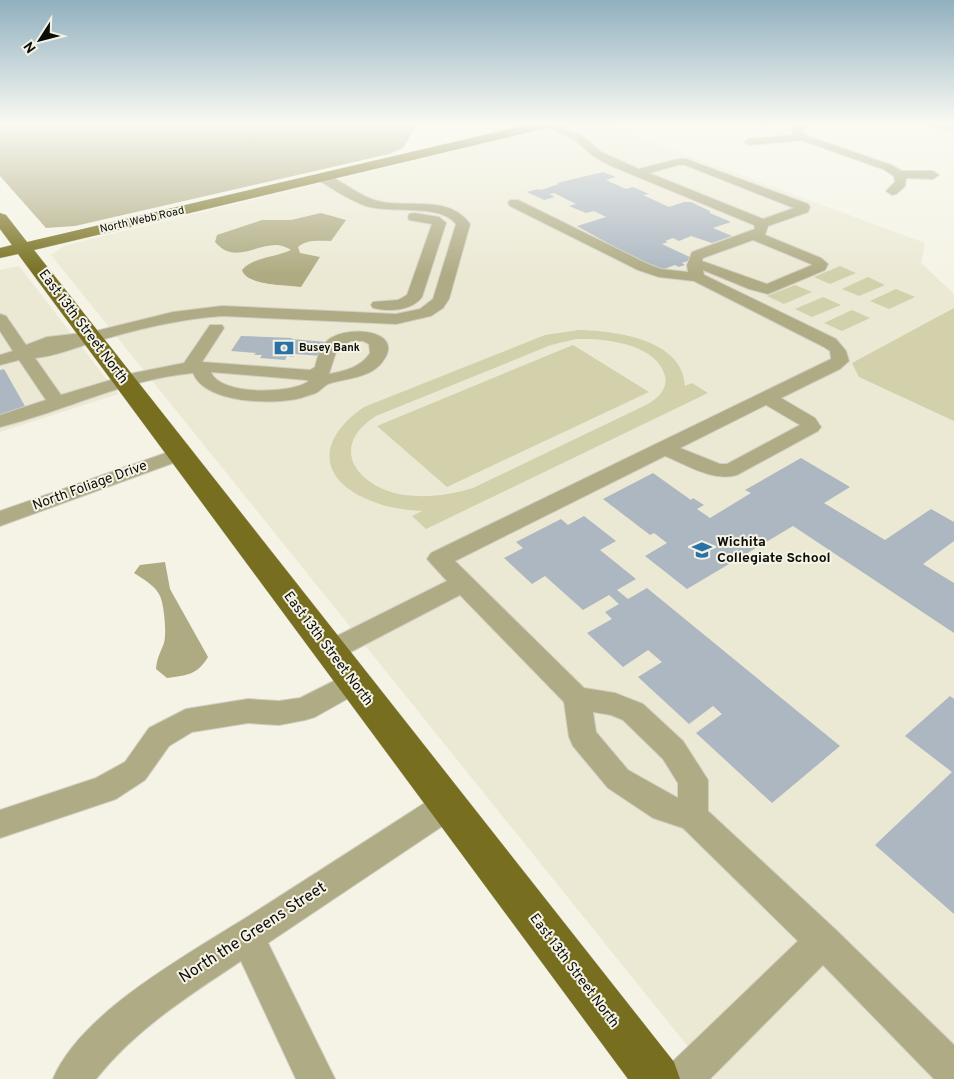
<svg xmlns="http://www.w3.org/2000/svg" width="954" height="1079" font-family="Overpass,sans-serif">
<style>
.built{fill:#ebe9d4}
.green{fill:#d3d0ac;fill-rule:evenodd}
.water{fill:#aeaa81}
.building{fill:#acb7c1}
.lines{fill:none;stroke-linecap:round;stroke-linejoin:round}
.minor-casing{stroke:#cfcec2;stroke-width:2}
.major-casing{stroke:#cfcec2;stroke-width:1}
.minor{fill:#afab85;fill-rule:evenodd}
.major{fill:#776f1f;fill-rule:evenodd}
.labels{text-anchor:middle;dominant-baseline:central;stroke-width:4;stroke-linejoin:round;paint-order:stroke}
.far-street-label{font-size:11px;fill:#0c0c08;stroke:#f4f3e5}
.far-poi-label{font-size:11px;font-weight:bold;fill:#0c0c08;stroke:#f4f3e5;text-anchor:start}
.street-label{font-size:14px;fill:#0c0c08;stroke:#f4f3e5}
.poi-label{font-size:14px;font-weight:bold;fill:#0c0c08;stroke:#f4f3e5;text-anchor:start}
.near-street-label{font-size:16px;fill:#0c0c08;stroke:#f4f3e5}
</style>
<rect width="100%" height="100%" fill="#f4f3e5"/>
<g class="built">
<path d="M567,124h36l322,119 -4,20 33,31v785h-240l-663,-824 15,-10z"/>
<path d="M19,266l99,128 -118,38v-162z"/>
</g>
<g class="green">
<path d="M840,266l16,7 -26,11 -16,-7z"/>
<path d="M868,277l17,8 -26,11 -17,-7z"/>
<path d="M795,285l17,7 -28,12 -17,-8z"/>
<path d="M896,289l19,8 -26,12 -19,-8z"/>
<path d="M823,297l18,8 -29,12 -17,-8z"/>
<path d="M954,308v113l-95,-44 -7,-14z"/>
<path d="M852,310l18,8 -28,13 -18,-8z"/>
<path d="M579,330c36,1 104,9 106,56l7,-3 16,10 -282,136 -14,-13 10,-5c-16,-1 -33,-3 -48,-9 -57,-21 -58,-62 -10,-95l181,-72zM576,339c27,-1 81,4 89,37 3,13 -7,22 -17,28l-175,84c-23,7 -45,10 -69,7 -45,-7 -78,-47 -28,-79l175,-71z"/>
<path d="M573,345l76,47 -202,95 -70,-61z"/>
</g>
<g class="water">
<path d="M0,124h417l-14,24 -14,6 -314,72 -29,2 -46,-52z"/>
<path d="M321,213l25,7 -15,21c-11,0 -24,-2 -33,6l2,6 20,4 -19,30c-15,-2 -54,-1 -59,-17 11,-13 35,-13 49,-20 -25,-18 -52,20 -76,-8l2,-7 45,-15h29z"/>
<path d="M165,562l5,27 38,68c-11,18 -20,18 -41,21l-11,-9c1,-12 4,-15 8,-26 3,-8 0,-39 -4,-47 -4,-10 -17,-17 -26,-23l6,-8z"/>
</g>
<g class="building">
<path d="M603,172l13,5 -10,3 20,9 7,-2 16,7 -6,1 26,12 15,-5h7l19,9v2l21,9 -18,6 19,8 -20,7 -21,-7 -12,5 -6,-3 -8,3 3,1 -6,2 32,15 -12,4 3,2 -6,2 -4,-2 -16,6 -51,-25 3,-1 -34,-19 29,-9 -12,-6 -8,2 -17,-7 7,-2 -22,-11 -5,1 6,3 -11,3 -17,-8 11,-3 3,1 18,-6 -2,-1z"/>
<path d="M241,336l52,2 -2,1 36,3 -5,14 -27,-2 -1,3 -7,-1 -2,4 -25,-2 2,-3h-8l2,-2 -25,-2z"/>
<path d="M4,369l22,39 -26,8v-46z"/>
<path d="M801,458l49,29 -26,16 61,37 46,-31 23,13v19l-31,23 31,19v50l-161,-107 -106,63 -42,-33 22,-13 -13,-10 -4,2 -47,-36 50,-26 38,27 2,-2 11,7 -7,4 13,9 41,-25 -6,-3z"/>
<path d="M584,516l32,25 -16,9 36,29 -19,11 11,9 19,-11 193,158 -68,57 -76,-70 26,-19 -9,-8 -24,18 -51,-47 24,-15 -14,-12 -25,17 -36,-34 25,-14 -7,-7 14,-8 -10,-9 -26,15 -38,-34 -13,8 -28,-26 19,-10 -7,-6 45,-23 7,6z"/>
<path d="M950,696l4,3v215l-79,-69 77,-73 -47,-36z"/>
</g>
<g class="lines">
<defs>
<g id="minor">
<path d="M541,124h14l29,13 17,15 38,17 39,-10h8l122,45 2,3 -2,5 -40,14 -3,9 56,23 7,6 -3,6 -57,24 -19,-5 -46,-19 1,5 132,64 10,12 3,10 -9,8 -59,29 34,20 6,9 -3,4 -81,44c-24,7 -50,-10 -72,-19l-210,105 129,127 31,5 28,11 40,37 25,39v31l127,118 119,116v34h-20l-111,-114 -113,114h-46l5,-14 129,-124 -115,-113 -30,-10 -45,-30 -35,-42 -4,-9 -5,-35 -104,-107 -121,63 -9,3 -9,-3 -4,-7 4,-7 126,-63 -20,-22 4,-6 400,-194 -1,-8 -6,-4 -130,-66 -35,-4 -21,-7 -128,-64 -2,-3 2,-3h8l130,64 13,5 27,3 -1,-7 5,-13 63,-23 -1,-4 -145,-60 -16,-9 -17,-15zM678,165h7l109,43 -31,11 -114,-46zM753,240l58,24 1,1 -45,19 -65,-23 1,-3zM766,405l34,20 -73,39h-7l-40,-16zM593,712l18,3 12,5 40,39 15,24v15l-50,-28 -32,-38z"/>
<path d="M797,124h12l-7,6 1,3 7,4 81,28 11,6h31l6,4 -6,4 -27,-1 -1,8 -9,8 -4,1 -6,-4 9,-9 -1,-6 -11,-7 -82,-29 -52,5 -5,-3 5,-3 44,-4 -1,-6z"/>
<path d="M931,124l23,2v6l-22,-6z"/>
<path d="M322,173c17,5 34,21 52,27 31,10 74,-7 96,24l-21,75 -6,9 -12,8 -35,8 -174,-8c-45,3 -88,14 -131,27 -19,6 -36,13 -56,15l26,37 73,-22 50,-10 26,-38h12l2,3 -22,34 108,8 5,-3c2,-8 4,-17 10,-24 15,-18 72,-15 62,11 -11,25 -38,23 -59,30 -4,2 -8,7 -12,9 -5,2 -10,3 -15,5 -27,7 -96,6 -108,-25 -67,6 -128,38 -193,54v-12l46,-15 -27,-40 -19,5v-10l13,-4 -13,-20v-17l6,2 20,29 21,-8 45,-5 81,-20 49,-6 174,8 24,-5 13,-10 23,-75c-16,-21 -65,-10 -90,-18 -17,-6 -33,-17 -48,-26l-2,-3zM351,341h12l6,3 1,9c-9,14 -25,18 -41,21l8,-25zM211,372l95,8 3,1c-17,13 -89,15 -98,-9z"/>
<path d="M414,213l25,4 7,6 -24,74c-10,14 -33,15 -49,11l-2,-3 2,-3 25,-2 9,-5 25,-71 -23,-4 -1,-3 1,-3z"/>
<path d="M180,448l7,2 3,4 -3,4 -187,68v-15z"/>
<path d="M354,671l9,3 4,8 -4,8 -48,27 -10,3 -26,5 -31,-2 -56,9 -23,14 -24,34 -29,19 -116,39v-28l96,-32 29,-16 24,-34 37,-19 62,-10 31,2 21,-3z"/>
<path d="M448,791l11,4 4,10 -4,10 -191,128 67,136h-39l-55,-118c-53,35 -105,68 -145,118h-43c28,-68 141,-128 202,-167 61,-39 122,-78 182,-117z"/>
</g>
<path id="major" d="M531,124h22l-6,4 -513,122 640,812 6,17h-52l-610,-825 -18,4v-10l12,-3 -12,-16v-16l6,2 21,27z"/>
</defs>
<use href="#minor" class="minor-casing"/>
<use href="#major" class="major-casing"/>
<use href="#minor" class="minor"/>
<use href="#major" class="major"/>
</g>
<linearGradient id="sky" x2="0" y2="1"><stop stop-color="#91b0bf"/><stop offset="0.45" stop-color="#fafaf3"/><stop offset="1" stop-color="#fafaf3" stop-opacity="0"/></linearGradient>
<rect width="954" height="275" fill="url(#sky)"/>
<defs>
<symbol id="bank-bare" viewBox="-9 -9 18 18"><path d="M-6-4H6V4H-6ZM0-2.3a2.3 2.3 0 1 0 0 4.6a2.3 2.3 0 1 0 0-4.6Z" fill="#2a71a5" stroke="#f4f3e5" stroke-width="2.5" paint-order="stroke"/></symbol>
<symbol id="school-bare" viewBox="-9 -9 18 18"><path d="M0-5L7-2L0 1L-7-2ZM-4 1L0 2.5L4 1V4Q0 6-4 4Z" fill="#2a71a5" stroke="#f4f3e5" stroke-width="2.5" paint-order="stroke"/></symbol>
</defs>
<g fill-rule="evenodd">
<use href="#bank-bare" x="270" y="334" width="28" height="28"/>
<use href="#school-bare" x="688" y="536" width="28" height="28"/>
</g>
<g class="labels">
<g class="far-street-label">
<text transform="translate(142 220) rotate(-13)">North Webb Road</text>
</g>
<g class="far-poi-label">
<text x="299" y="348">Busey Bank</text>
</g>
<g class="street-label">
<text transform="translate(83 327) rotate(53)">East 13th Street North</text>
<text transform="translate(90 486) rotate(-20)">North Foliage Drive</text>
<text transform="translate(328 649) rotate(53)">East 13th Street North</text>
<text transform="translate(574 971) rotate(53)">East 13th Street North</text>
</g>
<g class="poi-label">
<text x="717" y="542">Wichita<tspan x="717" dy="16">Collegiate School</tspan></text>
</g>
<g class="near-street-label">
<text transform="translate(253 933) rotate(-33)">North the Greens Street</text>
</g>
</g>
<g transform="translate(40 40) rotate(234)" stroke="#f4f3e5" stroke-width="4" paint-order="stroke">
<path d="M0-4L9 19L0 12L-9 19Z" fill="#0c0c08"/>
<text y="-8" font-size="14" font-weight="bold" text-anchor="middle" fill="#0c0c08">N</text>
</g>
</svg>
